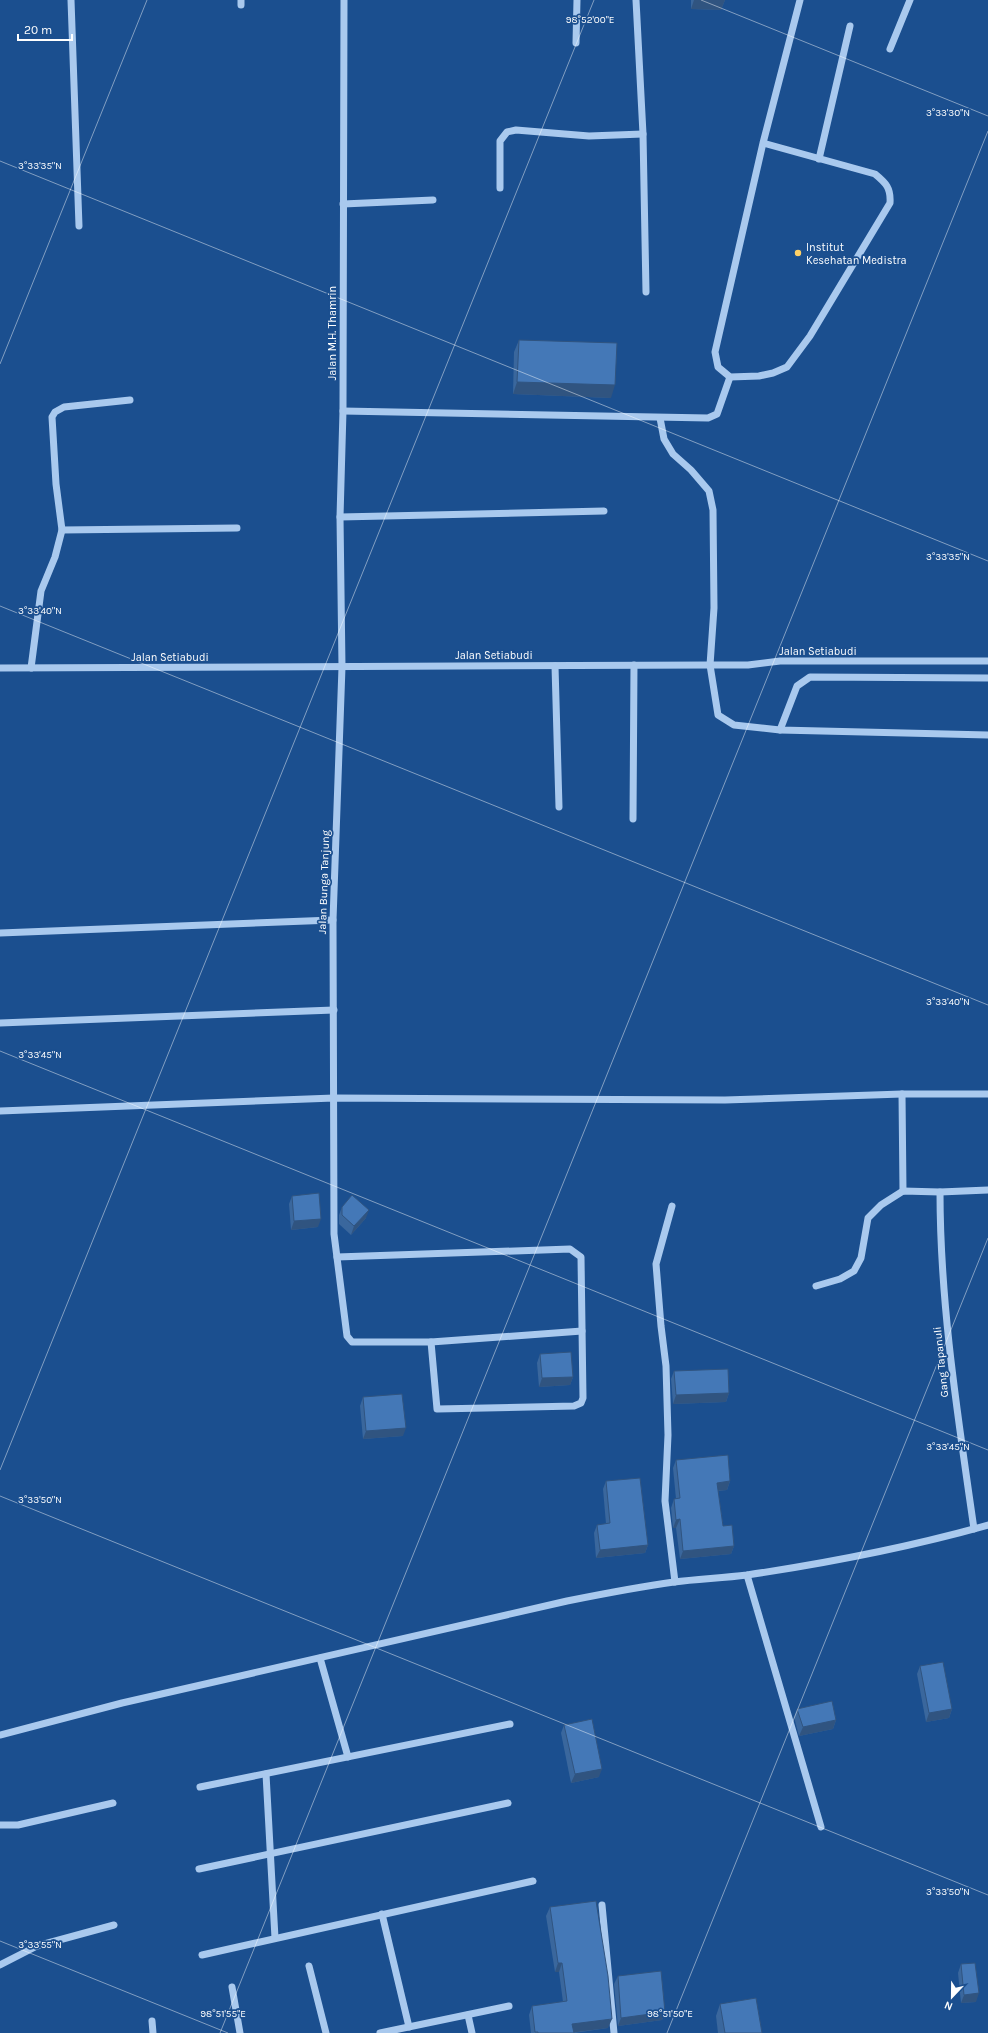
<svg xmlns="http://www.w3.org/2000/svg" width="988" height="2033" font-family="Karla,sans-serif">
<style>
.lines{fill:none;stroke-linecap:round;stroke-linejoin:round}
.minor{stroke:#a9c9ee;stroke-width:7}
.wall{fill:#3a679d}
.shaded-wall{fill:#305480}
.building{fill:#4478b7;stroke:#305480}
.ticks{fill:none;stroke:#fff;stroke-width:1;stroke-opacity:0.45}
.poi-dot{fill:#ffd166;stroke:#1b4f8f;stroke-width:1.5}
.labels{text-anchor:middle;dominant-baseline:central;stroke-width:3.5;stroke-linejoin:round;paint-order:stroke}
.poi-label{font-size:11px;fill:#fff;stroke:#1b4f8f;text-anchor:start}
.street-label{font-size:11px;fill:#fff;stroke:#1b4f8f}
.ticks-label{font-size:10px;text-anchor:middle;fill:#fff;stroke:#1b4f8f;stroke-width:3.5;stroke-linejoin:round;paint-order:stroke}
</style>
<rect width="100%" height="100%" fill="#1b4f8f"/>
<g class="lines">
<g class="minor">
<path d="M71,0l8,226"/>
<path d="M344,0l-1,411 -3,106 2,150 -9,253 1,314 13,102 5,6h79l151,-11"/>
<path d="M636,0l7,134 3,158"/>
<path d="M241,5v-5"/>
<path d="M576,43l1,-43"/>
<path d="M890,49l20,-49"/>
<path d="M763,143l112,31c11,9 16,14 15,29l-80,133 -23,31 -14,6 -14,3 -29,1 -12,-10 -3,-15 48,-209 37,-143"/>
<path d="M819,159l31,-133"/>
<path d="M500,188v-47l7,-9 9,-2 73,6 54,-2"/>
<path d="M343,204l90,-4"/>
<path d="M343,411l365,7 9,-4 13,-37"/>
<path d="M660,418l4,21 9,15 18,16 18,21 4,19 1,98 -4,57 8,50 16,10 46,5 208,5"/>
<path d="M340,517l264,-6"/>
<path d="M62,530l175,-2"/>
<path d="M555,666l4,141"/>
<path d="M0,668l710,-3h38l32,-4h208"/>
<path d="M31,668l10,-77 14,-34 7,-27 -6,-46 -4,-67 3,-5 9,-5 66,-7"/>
<path d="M780,730l17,-44 13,-9 178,1"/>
<path d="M633,819l1,-154"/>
<path d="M0,933l333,-13"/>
<path d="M0,1023l334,-13"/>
<path d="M902,1094l1,97"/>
<path d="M0,1111l334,-13 391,2 177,-6h86"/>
<path d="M940,1192c0,113 18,225 34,337"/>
<path d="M672,1206l-16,58 5,62 5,40 2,69 -3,66 10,81"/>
<path d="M337,1257l233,-8 11,8 2,141 -2,5 -7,3 -137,3 -6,-67"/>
<path d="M816,1286l24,-7 14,-8 7,-13 7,-40 13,-13 22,-14 37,1 48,-2"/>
<path d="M747,1575l74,252"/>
<path d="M320,1658l28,99"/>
<path d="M0,1735l122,-32 445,-102c35,-7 71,-14 107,-19 24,-3 49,-4 73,-7 80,-12 163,-28 241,-50"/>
<path d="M266,1774l9,164"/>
<path d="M200,1787l310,-63"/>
<path d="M0,1825h18l95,-22"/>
<path d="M199,1869l309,-66"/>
<path d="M602,1905l12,128"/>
<path d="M382,1914l27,113"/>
<path d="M202,1955l331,-74"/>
<path d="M0,1965l37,-19 77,-21"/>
<path d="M309,1966l17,67"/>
<path d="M232,1987l8,46"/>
<path d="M468,2015l4,18"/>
<path d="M152,2021l1,12"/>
<path d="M380,2033l129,-27"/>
</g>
</g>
<g class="wall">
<path d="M691,0h34l-4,10 -30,-1z"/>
<path d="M519,340l92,58 -98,-4 1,-42z"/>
<path d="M292,1196l26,31 -27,3 -2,-26z"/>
<path d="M342,1207l24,11 -15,17 -12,-11v-9z"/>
<path d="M540,1354l33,23 -3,8 -31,2 -2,-24z"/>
<path d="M674,1371l55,22 -3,9 -53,2 -2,-25z"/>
<path d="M363,1397l40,39 -40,3 -3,-33z"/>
<path d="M676,1460l54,21 -3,9 -9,1 5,35 11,20 -3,8 -51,5 -4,-31h-3l-2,-20 3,-9h2l-3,-31z"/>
<path d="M606,1481l42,64 -3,8 -49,5 -2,-25 3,-8 9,-1 -3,-35z"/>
<path d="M920,1666l32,43 -3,9 -23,4 -9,-48z"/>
<path d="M797,1709l39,11 -3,9 -34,7 -5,-19z"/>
<path d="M564,1725l35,52 -28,6 -10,-50z"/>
<path d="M550,1907l58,121 -34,5h-43l-2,-18 3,-9 31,-4 -4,-30h-4l-9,-56z"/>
<path d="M961,1964l15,38 -15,1 -3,-30z"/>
<path d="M618,1976l47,36 -3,8 -44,6 -4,-42z"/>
<path d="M720,2004l42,29h-44l-2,-17z"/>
</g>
<g class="shaded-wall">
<path d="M694,0h31l-4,10 -30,-1z"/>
<path d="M517,382l98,3 -4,13 -98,-4z"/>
<path d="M369,1210l-3,8 -15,17 3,-9z"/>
<path d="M321,1219l-3,8 -27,3 3,-9z"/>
<path d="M573,1377l-3,8 -31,2 3,-9z"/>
<path d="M729,1393l-3,9 -53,2 3,-9z"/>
<path d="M406,1428l-3,8 -40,3 3,-8z"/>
<path d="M730,1481l-3,9 -13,1 3,-8z"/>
<path d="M680,1519l-4,9h-3l3,-8z"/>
<path d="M648,1545l-3,8 -49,5 4,-8z"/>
<path d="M734,1546l-3,8 -51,5 3,-8z"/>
<path d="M952,1709l-3,9 -23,4 3,-9z"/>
<path d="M836,1720l-3,9 -34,7 4,-9z"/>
<path d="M602,1769l-3,8 -28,6 4,-9z"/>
<path d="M558,1963h4l-3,9h-4z"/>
<path d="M979,1993l-3,9 -15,1 3,-8z"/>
<path d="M665,2012l-3,8 -44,6 3,-8z"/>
<path d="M612,2019l-4,9 -39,5 3,-9z"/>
</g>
<g class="building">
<path d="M519,340l98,3 -2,42 -98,-3z"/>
<path d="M319,1193l2,26 -27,2 -2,-25z"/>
<path d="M352,1195l17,15 -15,16 -12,-11v-8z"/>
<path d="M571,1352l2,25 -31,1 -2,-24z"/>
<path d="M728,1369l1,24 -53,2 -2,-24z"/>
<path d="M402,1394l4,34 -40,3 -3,-34z"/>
<path d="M728,1455l2,26 -13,2 6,43 9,-1 2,21 -51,5 -3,-32 -4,1 -2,-21 6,-1 -4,-38z"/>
<path d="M640,1478l8,67 -48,5 -3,-25 13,-2 -4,-42z"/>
<path d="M943,1662l9,47 -23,4 -9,-47z"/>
<path d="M832,1701l4,19 -33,7 -6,-18z"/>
<path d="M592,1719l10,50 -27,5 -11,-49z"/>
<path d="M596,1901l12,75 4,43 -40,5 2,9h-36v-1h-3l-3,-26 35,-5 -5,-38h-4l-8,-56z"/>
<path d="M975,1963l4,30 -15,2 -3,-31z"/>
<path d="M661,1971l4,41 -44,6 -3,-42z"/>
<path d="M756,1998l6,35h-37l-5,-29z"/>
</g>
<path class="ticks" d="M701,0l287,116M0,161l988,400M0,364l147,-364M0,606l988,399M0,1051l988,399M0,1470l594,-1470M0,1496l988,399M0,1941l228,92M220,2033l768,-1902M667,2033l321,-795"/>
<circle class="poi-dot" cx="798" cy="253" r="4"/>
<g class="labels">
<g class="poi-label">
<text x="806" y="247">Institut<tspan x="806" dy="13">Kesehatan Medistra</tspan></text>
</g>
<g class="street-label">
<text transform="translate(332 333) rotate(-90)">Jalan M.H. Thamrin</text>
<text x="818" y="651">Jalan Setiabudi</text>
<text x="494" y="655">Jalan Setiabudi</text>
<text x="170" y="657">Jalan Setiabudi</text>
<text transform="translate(324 882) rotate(-88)">Jalan Bunga Tanjung</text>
<text transform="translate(941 1362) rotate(-96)">Gang Tapanuli</text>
</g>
</g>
<g class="ticks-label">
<text x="590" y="23">98°52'00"E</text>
<text x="948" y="116">3°33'30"N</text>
<text x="40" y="169">3°33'35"N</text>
<text x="948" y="560">3°33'35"N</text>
<text x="40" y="614">3°33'40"N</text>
<text x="948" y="1005">3°33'40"N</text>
<text x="40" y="1058">3°33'45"N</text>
<text x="948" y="1450">3°33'45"N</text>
<text x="40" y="1503">3°33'50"N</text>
<text x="948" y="1895">3°33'50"N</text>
<text x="40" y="1948">3°33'55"N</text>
<text x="223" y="2017">98°51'55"E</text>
<text x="670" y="2017">98°51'50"E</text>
</g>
<g transform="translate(952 1997) rotate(202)" stroke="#1b4f8f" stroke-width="3" paint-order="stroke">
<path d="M0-3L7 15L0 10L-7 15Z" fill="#ffffff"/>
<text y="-6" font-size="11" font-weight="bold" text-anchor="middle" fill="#ffffff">N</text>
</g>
<path d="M18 34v6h54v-6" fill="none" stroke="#ffffff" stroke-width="2"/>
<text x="24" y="34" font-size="12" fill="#ffffff" stroke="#1b4f8f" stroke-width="3" paint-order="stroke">20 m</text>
</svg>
